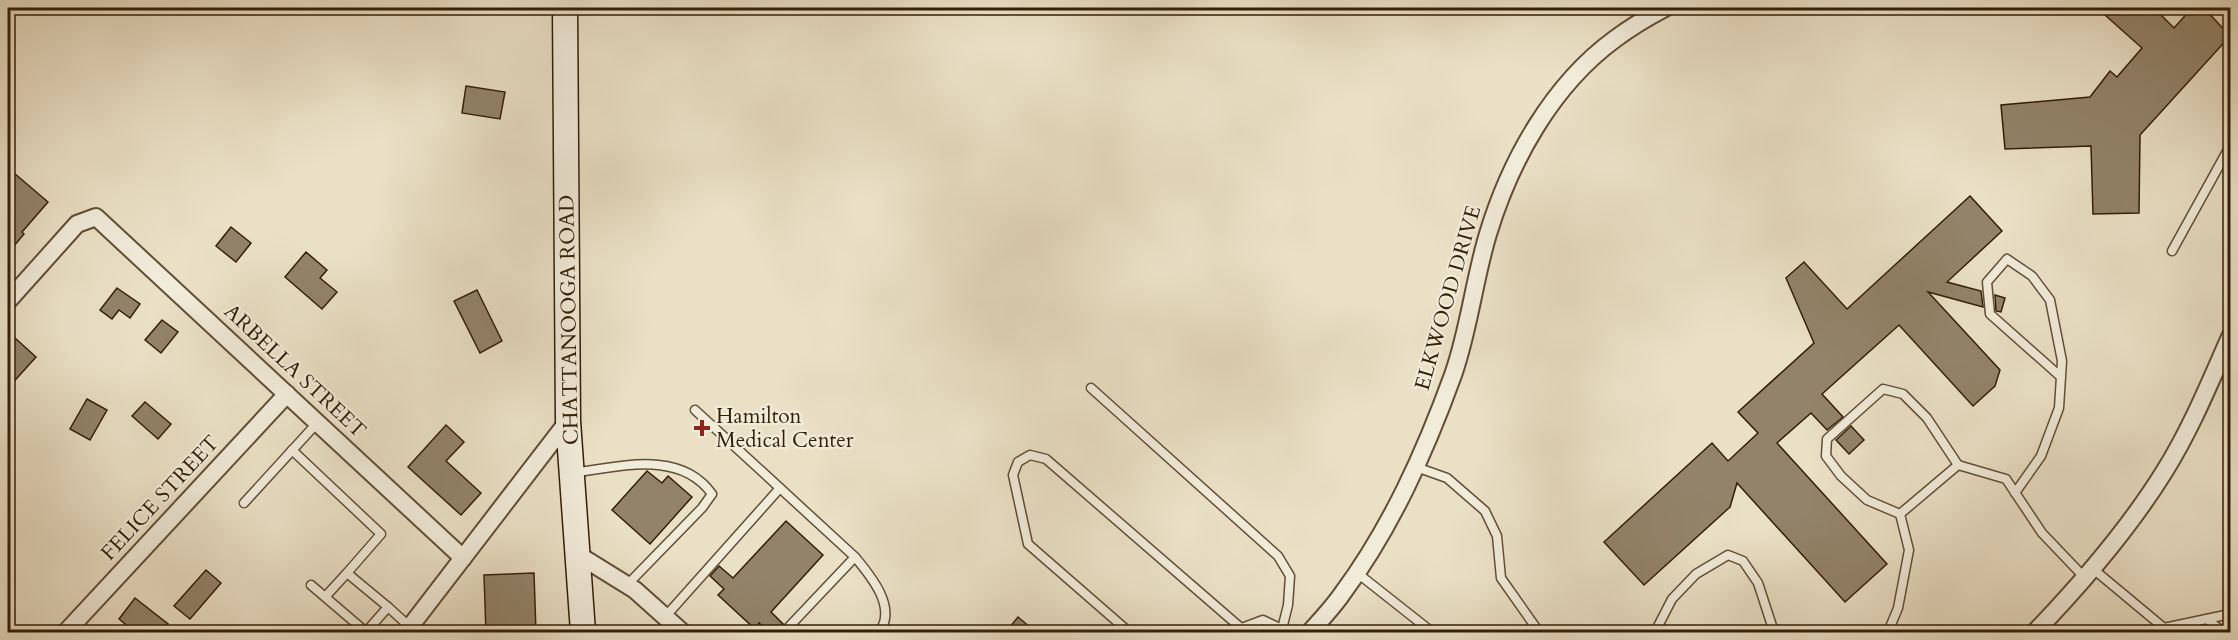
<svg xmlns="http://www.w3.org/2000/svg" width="2238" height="640" font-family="Cardo,serif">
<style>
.building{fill:#92836a;stroke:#331e06;stroke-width:1.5}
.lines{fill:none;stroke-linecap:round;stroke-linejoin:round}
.service-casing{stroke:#614e36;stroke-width:11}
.minor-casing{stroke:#614e36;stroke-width:20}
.secondary-casing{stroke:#331e06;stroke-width:27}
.service{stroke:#f1ebda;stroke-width:8}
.minor{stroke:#f1ebda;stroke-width:16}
.secondary{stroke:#f1ebda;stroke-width:24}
.poi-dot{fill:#8f2418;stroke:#f1ebda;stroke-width:2}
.labels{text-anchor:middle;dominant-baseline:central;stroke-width:4.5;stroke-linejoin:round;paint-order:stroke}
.street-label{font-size:21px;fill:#331e06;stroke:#f1ebda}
.poi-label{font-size:21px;fill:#331e06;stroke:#f1ebda;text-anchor:start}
</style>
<rect width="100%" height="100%" fill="#eae0c6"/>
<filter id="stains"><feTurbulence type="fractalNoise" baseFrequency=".00333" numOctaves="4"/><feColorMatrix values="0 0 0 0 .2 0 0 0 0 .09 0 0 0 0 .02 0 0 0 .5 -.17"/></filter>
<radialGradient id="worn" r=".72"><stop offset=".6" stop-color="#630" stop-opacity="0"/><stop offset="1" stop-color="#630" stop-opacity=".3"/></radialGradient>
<g class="building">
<path d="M2112,8h42l20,20 18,-20h12l26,28 -90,99 -1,78 -46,1 -2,-68 -86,3 -4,-44 89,-8 20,-26 7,6 25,-29 -37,-33z"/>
<path d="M466,86l39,6 -5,27 -38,-6z"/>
<path d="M14,173l34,29 -26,30 2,2 -16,19v-72z"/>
<path d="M1970,196l32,35 -55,51 34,9 2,16 -55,-15 72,78 -5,16 -22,20 -74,-81 -77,69 21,23 -16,13 -16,-17 -34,30 110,121 -42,38 -108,-119 -7,24 -86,78 -40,-43 108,-99 16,18 30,-28 -20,-21 76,-69 -28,-65 18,-16 43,47z"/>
<path d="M231,227l20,16 -15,19 -20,-16z"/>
<path d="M306,252l21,18 -7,8 17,14 -15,17 -37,-32z"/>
<path d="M117,288l23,16 -10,14 -11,-8 -7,9 -12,-9z"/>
<path d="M477,290l25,51 -22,12 -26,-52z"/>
<path d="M1995,295l10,3 -4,14 -5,-1z"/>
<path d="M162,320l16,12 -17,21 -16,-13z"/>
<path d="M15,338l21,19 -28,31v-42z"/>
<path d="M87,399l20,11 -17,30 -20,-11z"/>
<path d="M145,402l26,22 -13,15 -26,-23z"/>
<path d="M446,425l18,17 -18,19 35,32 -20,22 -53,-48z"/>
<path d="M1851,426l13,14 -15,14 -13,-14z"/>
<path d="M647,471l15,12 6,-7 24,21 -42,47 -38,-34z"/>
<path d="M786,521l37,34 -52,57 12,12 -5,9h-9l-10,-10 -4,6 -37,-34 6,-6 -14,-13 9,-10 14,12z"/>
<path d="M206,570l15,13 -31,36 -16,-13z"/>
<path d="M534,573l2,60h-50l-2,-58z"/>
<path d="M135,598l33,26 -7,9h-25l-17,-14z"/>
<path d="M1018,617l19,16h-32z"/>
</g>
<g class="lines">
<defs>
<g id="service">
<path d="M2172,251l58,-105"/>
<path d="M1091,388l187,168 12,20 -2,29 -6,24"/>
<path d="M695,410l160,147c15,18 43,51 24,75"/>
<path d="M292,450l89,84 -34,39"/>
<path d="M1416,467l31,11 38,33 12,25 4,42 38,54"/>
<path d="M572,473c47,-6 108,-24 140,21l-10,14 -75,77"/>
<path d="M2015,493l26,-37 18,-48 3,-47 -12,-61 -18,-24 -25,-17 -20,23 3,32 71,63"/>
<path d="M244,503l74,-81"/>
<path d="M1900,514l-33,-14 -26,-24 -15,-20 1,-17 56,-50 20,5 24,24 31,47"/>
<path d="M2092,568l72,60 -2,4"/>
<path d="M1356,572l76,60"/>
<path d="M311,585l55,47 22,-25 -41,-34 -22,24"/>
<path d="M388,607l22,20"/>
<path d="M665,617l115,-129"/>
<path d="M2207,619l16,13"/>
<path d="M2164,628l66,-14"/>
<path d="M784,632l71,-75"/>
<path d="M1129,632l-101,-88 -15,-69 5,-13 12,-7 16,4 195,169"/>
<path d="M1231,632l32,-12 25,12"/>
<path d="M1655,632l17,-33 24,-25 32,-19 15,6 15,22 16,49"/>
<path d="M1888,632l10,-24 11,-58 -9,-36 58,-49 48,14 36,54 42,44"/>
</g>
<g id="minor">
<path d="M8,301l69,-77 19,-7 367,341"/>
<path d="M577,554l58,36 47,42"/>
<path d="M66,632l221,-238"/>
<path d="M406,632l162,-211"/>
<path d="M1310,632c11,-12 23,-25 32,-38 49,-66 83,-142 111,-219 16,-45 21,-95 35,-141 22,-73 64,-149 127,-195 16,-12 33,-22 50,-31"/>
<path d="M2035,632c47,-49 93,-102 129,-160 27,-43 46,-90 66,-135"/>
</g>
<path id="secondary" d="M565,8l3,413 15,211"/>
</defs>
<use href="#service" class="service-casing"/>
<use href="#minor" class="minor-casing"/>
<use href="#secondary" class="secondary-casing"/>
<use href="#service" class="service"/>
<use href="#minor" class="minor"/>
<use href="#secondary" class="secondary"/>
</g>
<path class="poi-dot" d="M699 419h6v6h6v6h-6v6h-6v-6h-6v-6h6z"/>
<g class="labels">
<g class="street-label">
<text transform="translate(1448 298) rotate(-74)">ELKWOOD DRIVE</text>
<text transform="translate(569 320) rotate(-91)">CHATTANOOGA ROAD</text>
<text transform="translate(295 371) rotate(43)">ARBELLA STREET</text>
<text transform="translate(160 498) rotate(-47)">FELICE STREET</text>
</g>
<g class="poi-label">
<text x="716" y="416">Hamilton<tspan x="716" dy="24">Medical Center</tspan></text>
</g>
</g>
<rect width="2238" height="640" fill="none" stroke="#eae0c6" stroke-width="30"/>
<rect x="9" y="9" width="2220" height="622" fill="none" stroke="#331e06" stroke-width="3"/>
<rect x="15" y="15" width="2208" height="610" fill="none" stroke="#331e06" stroke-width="1.5"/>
<rect width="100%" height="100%" filter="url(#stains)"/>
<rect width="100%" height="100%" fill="url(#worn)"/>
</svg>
